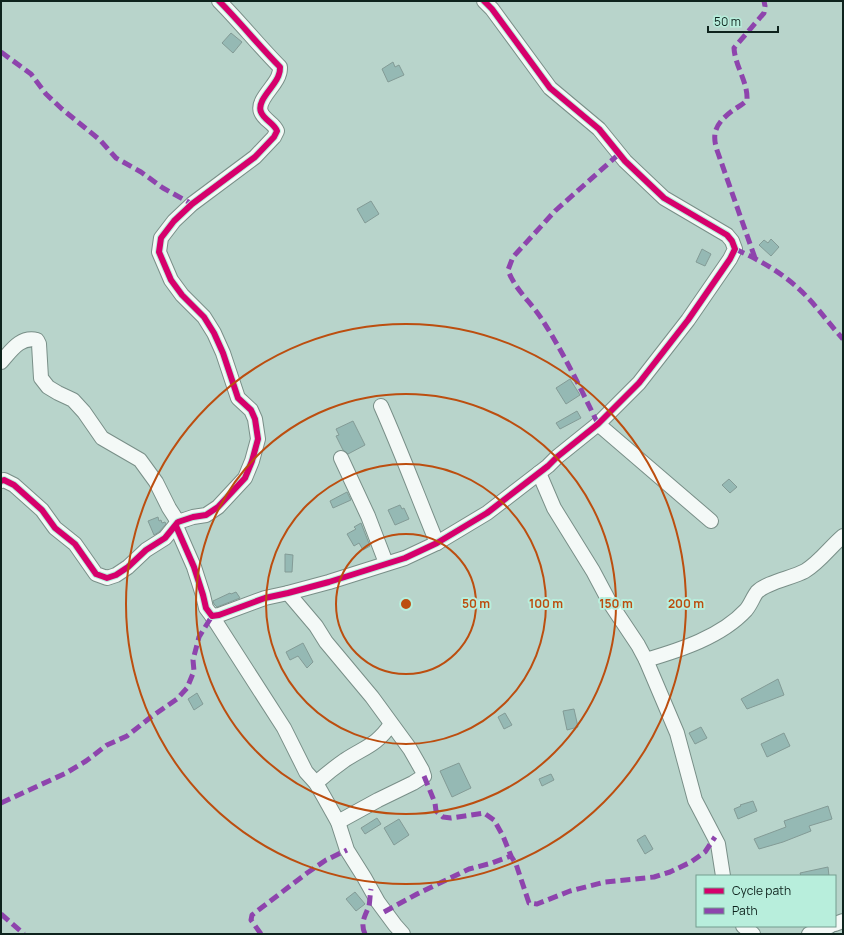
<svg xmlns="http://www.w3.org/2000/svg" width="844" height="935" font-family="Manrope,sans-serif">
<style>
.building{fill:#95b9b4;stroke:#839b96}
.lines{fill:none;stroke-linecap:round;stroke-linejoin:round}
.minor-casing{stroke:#798f88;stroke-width:16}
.minor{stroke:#f4f9f7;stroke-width:14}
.quiet{stroke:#8e44ad;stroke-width:5;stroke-dasharray:10 5;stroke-linecap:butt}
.cycleway-casing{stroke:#b8eedc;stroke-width:8}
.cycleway{stroke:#d6006c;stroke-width:6}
.ring{fill:none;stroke:#bc4e0f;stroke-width:2}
.centre{fill:#bc4e0f;stroke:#b8eedc;stroke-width:2}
.ring-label{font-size:12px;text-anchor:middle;font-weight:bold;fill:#bc4e0f;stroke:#b8eedc;stroke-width:4;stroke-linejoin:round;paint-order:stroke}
</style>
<rect width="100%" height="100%" fill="#b8d4cb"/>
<g class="building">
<path d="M231,33l11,9 -9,11 -11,-10z"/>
<path d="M393,62l2,5 4,-2 5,10 -16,7 -6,-13z"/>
<path d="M371,201l8,13 -14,9 -8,-14z"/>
<path d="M771,239l8,8 -8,9 -12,-11 5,-5 4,3z"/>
<path d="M702,249l9,5 -6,12 -9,-4z"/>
<path d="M570,379l10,16 -14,9 -10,-16z"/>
<path d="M577,411l4,7 -21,11 -4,-6z"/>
<path d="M353,421l12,24 -17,9 -5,-4 -7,-14 3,-1 -3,-6z"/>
<path d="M729,479l8,8 -7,6 -8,-8z"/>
<path d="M347,492l4,8 -18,8 -3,-7z"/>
<path d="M400,505l2,4 2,-1 5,11 -14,6 -7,-15z"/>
<path d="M158,517l1,4 2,-1 1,3 3,-1 1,2 -7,8 -5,3 -6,-14z"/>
<path d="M361,523l9,23 -7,4 -4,-7 -5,3 -7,-12 9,-5 -2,-2z"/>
<path d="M285,554l8,1 -1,17h-7z"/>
<path d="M236,592l4,6 -23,9 -3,-3 -1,-3 17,-8 1,1z"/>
<path d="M303,643l10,19 -6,6 -9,-12 -8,4 -4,-8z"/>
<path d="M778,679l6,16 -37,14 -6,-10z"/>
<path d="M197,693l6,11 -9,6 -6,-11z"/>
<path d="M574,709l4,18 -11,3 -4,-19z"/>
<path d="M505,713l7,12 -8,4 -6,-12z"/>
<path d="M701,727l6,11 -12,6 -6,-11z"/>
<path d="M784,733l6,13 -23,11 -6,-13z"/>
<path d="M459,763l12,25 -19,9 -12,-26z"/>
<path d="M551,774l3,6 -12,6 -3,-7z"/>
<path d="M753,801l4,10 -19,8 -4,-10 7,-3 -1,-1z"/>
<path d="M828,806l4,13 -23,7 2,5 -28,11 -24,7 -5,-10 32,-12 -2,-6z"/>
<path d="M377,818l4,6 -16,10 -4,-6z"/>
<path d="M399,819l10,16 -15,10 -10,-17z"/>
<path d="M645,835l8,14 -8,5 -8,-14z"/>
<path d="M828,867l1,9h-28l-1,-3z"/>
<path d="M355,892l10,12 -9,7 -10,-12z"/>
</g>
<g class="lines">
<defs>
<g id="minor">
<path d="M1,362c10,-11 19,-26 36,-22l2,4 2,34 7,9 10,6 15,7 11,12 18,26 38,22 16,22 13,26 9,14"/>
<path d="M381,406c20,45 37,91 56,137"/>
<path d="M598,424l113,97"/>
<path d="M341,458l27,58 18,47"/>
<path d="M539,473l15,35 39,63 17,32 28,42 8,15 31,73 18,67 23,44 5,32"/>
<path d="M1,481l3,-1 10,5 28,25 13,18 20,16 21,30 11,4 9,-3 12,-8 18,-17 19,-12 13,-16 15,-5 13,-2 12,-8 27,-29 7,-17 6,-22 -3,-20 -4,-9 -13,-12 -15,-45 -9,-20 -10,-16 -22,-22 -11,-15 -12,-28 2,-14 13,-17 18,-17 63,-47 19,-20 3,-6c-3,-8 -13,-11 -16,-19 -5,-12 16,-27 18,-38 1,-2 1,-5 1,-7 -21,-21 -40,-45 -61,-66"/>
<path d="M176,526l18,41 9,28 3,13 6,8 7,-1 46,-17 23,-5 41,-11 76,-24 32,-15 50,-30 61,-47 9,-9 41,-33 41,-41 49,-63 42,-61 5,-10 -3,-8 -5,-6 -63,-37 -39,-37 -26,-32 -49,-41 -58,-79 -8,-8"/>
<path d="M288,593l28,33 10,16 46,55 38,52 12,21 2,6 -11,7 -35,17 -40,22"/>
<path d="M212,616l72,112 22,44 10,11 8,14 14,25 9,28 17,27 14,25 17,23 8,9"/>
<path d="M646,660c34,-10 75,-23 100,-50 5,-6 7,-13 11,-18 10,-10 35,-14 48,-21 15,-9 25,-24 38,-35"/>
<path d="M316,783c9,-8 19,-16 29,-23 20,-13 32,-15 46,-36"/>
<path d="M835,924l8,-3"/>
<path d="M743,926l10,8"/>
<path d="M809,934l21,-8"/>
</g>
</defs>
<use href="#minor" class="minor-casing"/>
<use href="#minor" class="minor"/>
<g class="quiet">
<path d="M1,52l30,22 15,20 16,15 38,31 16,18 25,14 22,16 29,16"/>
<path d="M735,249c27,12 53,27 74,50 12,13 22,27 34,40"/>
<path d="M755,258l-37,-105c-7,-19 -3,-29 14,-42 5,-4 11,-6 15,-11 1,-18 -12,-34 -13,-52l30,-35 1,-7 -1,-5"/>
<path d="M598,424c-17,-35 -34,-70 -55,-103 -11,-18 -28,-31 -35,-51l5,-13 42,-46 64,-57"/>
<path d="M424,776l11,27 1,8 7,6 8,1 33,-5 10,7 9,16 8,20"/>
<path d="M1,803l65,-30 20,-12 21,-16 20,-9 24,-19 26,-18 10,-11 7,-17 -1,-11 6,-23 13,-21"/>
<path d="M384,912l33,-18 52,-25 23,-6 19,-7 5,8 13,39 8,1 33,-13 35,-9 49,-5 16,-5 21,-10 14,-10 10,-15"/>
<path d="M1,914l23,20"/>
<path d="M261,934l-10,-14 1,-5 55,-42 19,-13 21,-10"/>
<path d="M365,934c-5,-11 0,-18 4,-28 1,-5 1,-12 2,-17"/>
</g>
<defs>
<g id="cycleway">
<path d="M1,481l3,-1 10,5 28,25 13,18 20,16 21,30 11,4 9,-3 12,-8 18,-17 19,-12 13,-16 15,-5 13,-2 12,-8 27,-29 7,-17 6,-22 -3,-20 -4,-9 -13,-12 -15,-45 -9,-20 -10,-16 -22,-22 -11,-15 -12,-28 2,-14 13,-17 18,-17 63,-47 19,-20 3,-6c-3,-8 -13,-11 -16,-19 -5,-12 16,-27 18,-38 1,-2 1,-5 1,-7 -21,-21 -40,-45 -61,-66"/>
<path d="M176,526l18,41 9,28 3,13 6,8 7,-1 46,-17 23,-5 41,-11 76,-24 32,-15 50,-30 61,-47 9,-9 41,-33 41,-41 49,-63 42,-61 5,-10 -3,-8 -5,-6 -63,-37 -39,-37 -26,-32 -49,-41 -58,-79 -8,-8"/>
</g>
</defs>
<use href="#cycleway" class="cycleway-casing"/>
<use href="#cycleway" class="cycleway"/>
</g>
<g class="ring">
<circle cx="406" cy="604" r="70"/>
<circle cx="406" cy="604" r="140"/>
<circle cx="406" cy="604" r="210"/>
<circle cx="406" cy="604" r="280"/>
</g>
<circle cx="406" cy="604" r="6" class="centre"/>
<g class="ring-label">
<text x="476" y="608">50 m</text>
<text x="546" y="608">100 m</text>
<text x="616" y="608">150 m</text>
<text x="686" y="608">200 m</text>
</g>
<rect width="844" height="935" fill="none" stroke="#0e231d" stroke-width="4"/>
<rect x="696" y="875" width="140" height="52" fill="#b8eedc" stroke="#749d90"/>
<rect x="704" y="888" width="20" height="6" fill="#d6006c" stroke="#749d90"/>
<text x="732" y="895" font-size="12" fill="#0e231d">Cycle path</text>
<rect x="704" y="908" width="20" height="6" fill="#8e44ad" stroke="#749d90"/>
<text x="732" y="915" font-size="12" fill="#0e231d">Path</text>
<path d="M708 26v6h70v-6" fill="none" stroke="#0e231d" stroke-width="2"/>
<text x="714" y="26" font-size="12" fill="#0e231d" stroke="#b8eedc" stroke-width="3" paint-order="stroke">50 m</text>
</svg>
